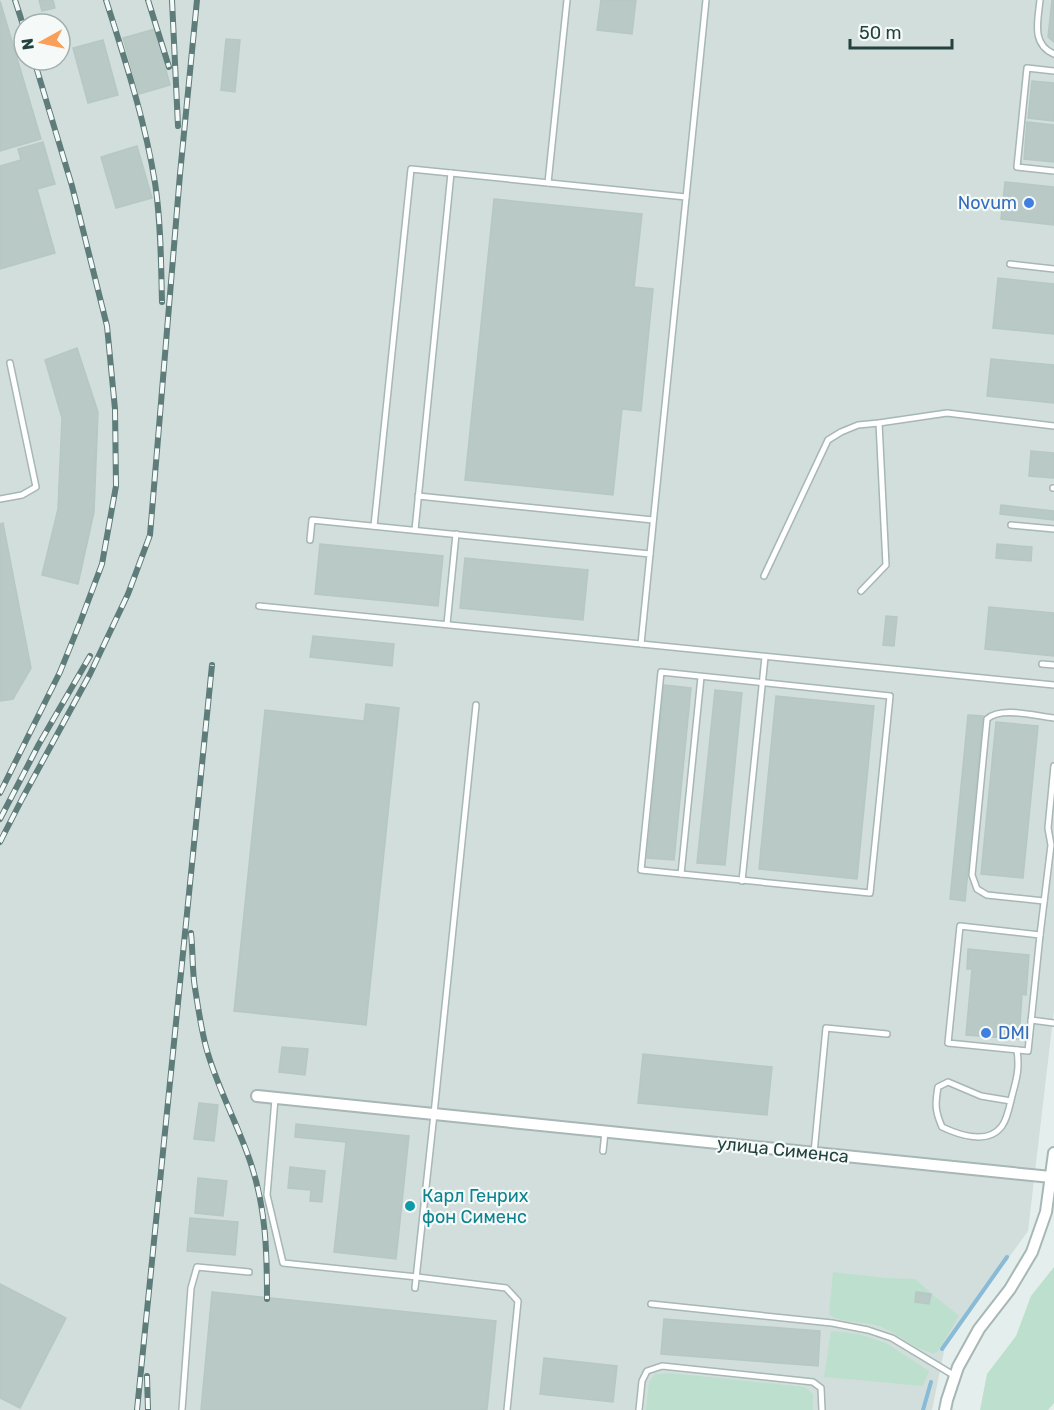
<svg xmlns="http://www.w3.org/2000/svg" width="1054" height="1410" font-family="Rubik,sans-serif">
<style>
.built{fill:#d2dedb;fill-rule:evenodd}
.green{fill:#bce0cd}
.lines{fill:none;stroke-linecap:round;stroke-linejoin:round}
.stream{stroke:#89bad6;stroke-width:4}
.building{fill:#b9c9c5;stroke:#b6c8c4;stroke-width:1.5}
.service-casing{stroke:#a6b7b5;stroke-width:8}
.minor-casing{stroke:#a6b7b5;stroke-width:14}
.service{stroke:#fff;stroke-width:5}
.minor{stroke:#fff;stroke-width:10}
.rail-casing{stroke:#5d7c7a;stroke-width:6}
.rail{stroke:#f5faf9;stroke-width:4;stroke-dasharray:11;stroke-linecap:butt}
.shop-dot{fill:#3f7fe0;stroke:#f5faf9;stroke-width:2}
.culture-dot{fill:#0f9aa8;stroke:#f5faf9;stroke-width:2}
.labels{text-anchor:middle;dominant-baseline:central;stroke-width:4.5;stroke-linejoin:round;paint-order:stroke}
.shop-label{font-size:18px;fill:#366cbe;stroke:#f5faf9;text-anchor:end}
.street-label{font-size:18px;fill:#22413f;stroke:#f5faf9}
.culture-label{font-size:18px;fill:#0d838f;stroke:#f5faf9;text-anchor:start}
</style>
<rect width="100%" height="100%" fill="#e4eeec"/>
<path class="built" d="M0,0h1054v1010l-26,221 -83,115 -13,64h-932zM24,24h36v36h-36z"/>
<g class="green">
<path d="M1054,1267v136l-6,7h-68l7,-36 29,-38 15,-40z"/>
<path d="M833,1272l53,6 29,1 19,17 25,20 -21,35 -4,3c-4,-2 -9,-3 -13,-5 -17,-7 -27,-19 -46,-24 -13,-3 -37,-3 -46,-11z"/>
<path d="M831,1331l28,3 27,9 43,28 -6,15 -99,-9z"/>
<path d="M669,1373l136,14 8,7v16h-167l3,-28 6,-8z"/>
</g>
<g class="lines">
<g class="stream">
<path d="M942,1349l65,-92"/>
<path d="M923,1410l8,-28"/>
</g>
</g>
<g class="building">
<path d="M39,0h14l2,8 -13,3z"/>
<path d="M601,0h35l-4,34 -35,-4z"/>
<path d="M1052,0h2v42l-6,-5z"/>
<path d="M0,1l41,138 -41,12z"/>
<path d="M155,29l15,56 -31,9 -16,-56z"/>
<path d="M226,39l14,1 -5,52 -14,-2z"/>
<path d="M103,40l15,55 -30,8 -15,-55z"/>
<path d="M1032,81l22,2v38l-26,-3z"/>
<path d="M1027,122l27,3v37l-30,-3z"/>
<path d="M43,142l12,42 -18,5 18,64 -55,16v-103l21,-6 -3,-11z"/>
<path d="M137,146l15,52 -36,10 -15,-51z"/>
<path d="M1005,182l49,5v38l-53,-6z"/>
<path d="M494,199l148,15 -8,73 19,2 -12,122 -19,-2 -9,86 -148,-15z"/>
<path d="M998,278l56,6v50l-61,-6z"/>
<path d="M77,348l21,64 -4,100 -16,72 -36,-9 16,-66 4,-91 -17,-58z"/>
<path d="M991,359l63,6v38l-67,-7z"/>
<path d="M1031,451l23,2v25l-25,-2z"/>
<path d="M1001,505l53,6v9l-54,-6z"/>
<path d="M3,523l28,145 -18,31 -13,2v-177z"/>
<path d="M320,544l123,12 -5,50 -123,-12z"/>
<path d="M997,544l35,3 -1,14 -35,-3z"/>
<path d="M465,558l123,12 -5,50 -123,-12z"/>
<path d="M989,607l65,6v43l-69,-7z"/>
<path d="M886,616l11,1 -3,29 -11,-1z"/>
<path d="M313,636l81,8 -2,22 -82,-9z"/>
<path d="M664,685l27,3 -17,172 -27,-2z"/>
<path d="M715,690l27,3 -17,172 -28,-2z"/>
<path d="M776,696l98,10 -17,173 -98,-10z"/>
<path d="M366,704l33,4 -33,317 -132,-14 31,-301 99,11z"/>
<path d="M968,715l15,1 -18,185 -15,-2z"/>
<path d="M996,722l42,4 -15,152 -42,-4z"/>
<path d="M968,949l61,6 -3,40 -4,-1 -3,45 -53,-4 6,-66h-5z"/>
<path d="M282,1047l26,2 -3,26 -26,-3z"/>
<path d="M643,1054l129,13 -5,48 -129,-12z"/>
<path d="M199,1103l19,2 -4,36 -20,-2z"/>
<path d="M296,1124l113,12 -13,123 -62,-7 12,-110 -51,-5z"/>
<path d="M290,1167l35,4 -3,31 -12,-1 1,-11 -23,-2z"/>
<path d="M198,1178l29,3 -4,35 -28,-3z"/>
<path d="M190,1218l48,4 -3,33 -48,-4z"/>
<path d="M0,1284l66,34 -46,90 -20,-10z"/>
<path d="M212,1292l284,29 -9,89h-286z"/>
<path d="M916,1292l15,2 -2,10 -14,-2z"/>
<path d="M664,1319l156,12 -2,35 -157,-12z"/>
<path d="M544,1358l73,8 -4,36 -73,-8z"/>
</g>
<g class="lines">
<defs>
<g id="service">
<path d="M1040,0c-2,21 -9,44 14,54"/>
<path d="M1054,71l-27,-3 -10,99 37,4"/>
<path d="M548,183l19,-183"/>
<path d="M1010,264l44,5"/>
<path d="M1053,488h1"/>
<path d="M418,496l235,24"/>
<path d="M0,499l22,-4 14,-8 -26,-124"/>
<path d="M1011,525l43,4"/>
<path d="M374,526l37,-357 275,28"/>
<path d="M415,530l36,-357"/>
<path d="M310,540l2,-20 338,34 -9,90"/>
<path d="M650,554l56,-554"/>
<path d="M764,576l64,-136 13,-8 17,-7 21,-2 68,-10 107,13"/>
<path d="M861,591l25,-26 -7,-142"/>
<path d="M259,606l795,79"/>
<path d="M447,624l9,-90"/>
<path d="M1042,664l12,1"/>
<path d="M661,672l229,24 -20,197 -229,-23z"/>
<path d="M681,874l20,-197"/>
<path d="M742,881l23,-224"/>
<path d="M1044,901l-57,-6 -10,-6 -5,-14 15,-156c14,-13 48,-3 67,-1"/>
<path d="M960,926l80,9 -12,116 -80,-8z"/>
<path d="M1040,935l11,-90 -3,-17 6,-62"/>
<path d="M1031,1020l23,3"/>
<path d="M275,1099l-8,96 16,68 134,14 89,11 12,13 -11,109"/>
<path d="M1011,1101l-30,-5 -33,-14 -10,5c-3,17 -3,24 4,40 17,8 46,18 60,-1 5,-7 7,-17 9,-26 5,-20 9,-29 6,-50"/>
<path d="M603,1151l2,-19"/>
<path d="M814,1153l12,-125 61,6"/>
<path d="M415,1288l19,-174 42,-409"/>
<path d="M651,1304l181,19 36,7 24,8 63,38"/>
<path d="M182,1410l9,-122 6,-21 52,5"/>
<path d="M639,1410l3,-29 5,-10 15,-5 151,16 8,6 1,22"/>
</g>
<g id="minor">
<path d="M257,1096l794,81"/>
<path d="M945,1410l2,-10 11,-33 21,-38 31,-40 22,-37 14,-40 8,-59"/>
</g>
</defs>
<use href="#service" class="service-casing"/>
<use href="#minor" class="minor-casing"/>
<use href="#service" class="service"/>
<use href="#minor" class="minor"/>
<defs>
<g id="rail">
<path d="M15,0l9,28"/>
<path d="M106,0c19,60 39,120 49,183 6,38 6,81 7,119"/>
<path d="M148,0l21,67"/>
<path d="M172,0l6,126"/>
<path d="M0,793l60,-121 21,-52 21,-56 14,-78 -1,-77 -8,-83 -35,-140 -38,-126"/>
<path d="M0,819l39,-75 51,-88"/>
<path d="M0,842l22,-43 68,-125 38,-80 22,-59 30,-361 17,-174"/>
<path d="M191,933c2,18 1,37 4,55 3,19 6,40 11,59 11,41 33,79 46,120 14,44 15,86 15,132"/>
<path d="M147,1376l1,34"/>
<path d="M137,1410l75,-745"/>
</g>
</defs>
<use href="#rail" class="rail-casing"/>
<use href="#rail" class="rail"/>
</g>
<g class="shop-dot">
<circle cx="1029" cy="203" r="6"/>
<circle cx="986" cy="1033" r="6"/>
</g>
<circle class="culture-dot" cx="410" cy="1206" r="6"/>
<g class="labels">
<g class="shop-label">
<text x="1017" y="203">Novum</text>
<text x="998" y="1033" text-anchor="start">DMI</text>
</g>
<g class="street-label">
<text transform="translate(783 1150) rotate(6)">улица Сименса</text>
</g>
<g class="culture-label">
<text x="422" y="1196">Карл Генрих<tspan x="422" dy="21">фон Сименс</tspan></text>
</g>
</g>
<g transform="translate(42 42) rotate(262)"><circle r="28" fill="#f5faf9" stroke="#a1b0af" stroke-width="1.5"/>
<path d="M0-4.5L10 22L0 15L-10 22Z" fill="#f99f57"/>
<text y="-9" font-size="16" font-weight="bold" text-anchor="middle" fill="#22413f">N</text>
</g>
<path d="M850 39v9h102v-9" fill="none" stroke="#22413f" stroke-width="3"/>
<text x="859" y="39" font-size="18" fill="#22413f" stroke="#f5faf9" stroke-width="4.5" paint-order="stroke">50 m</text>
</svg>
